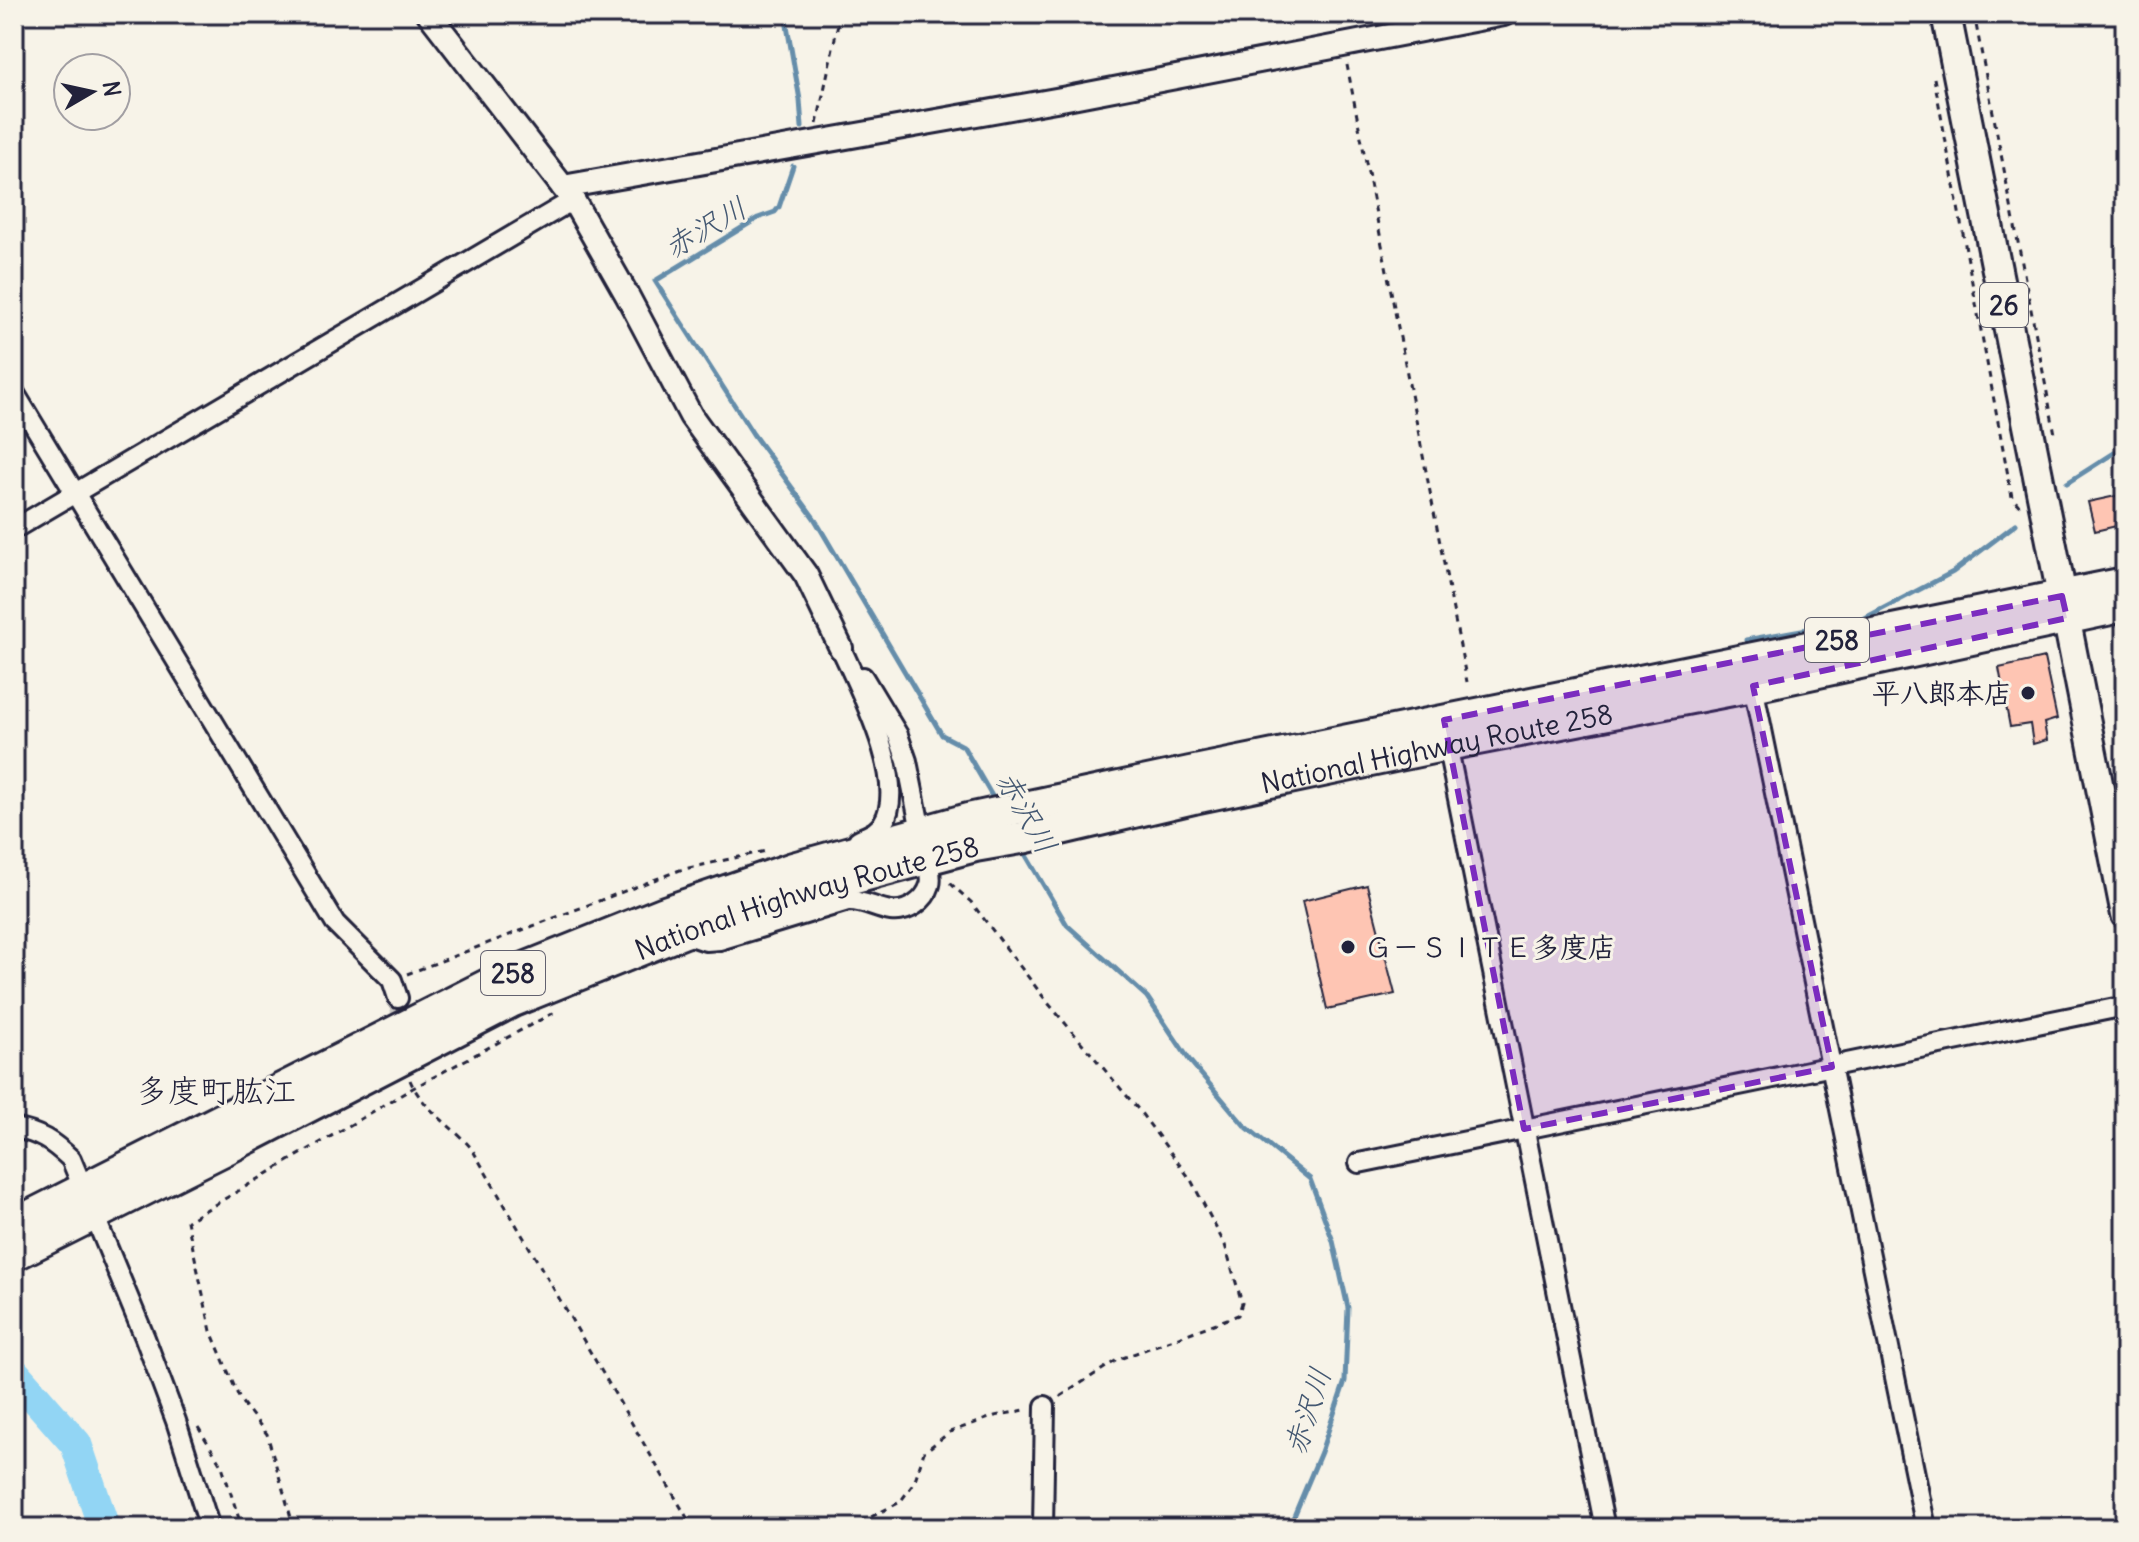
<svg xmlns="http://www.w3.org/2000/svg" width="2139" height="1542" font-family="Delius,'Klee One',sans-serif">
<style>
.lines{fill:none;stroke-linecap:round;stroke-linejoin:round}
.stream{stroke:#658daa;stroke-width:5}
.river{stroke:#92d5f4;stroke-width:32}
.building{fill:#fec5b3;stroke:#22223b;stroke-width:2}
.minor-tunnel{stroke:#ccc9c5;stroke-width:18;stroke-dasharray:18 9;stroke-linecap:butt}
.minor-casing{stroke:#22223b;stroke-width:24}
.tertiary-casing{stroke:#22223b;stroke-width:28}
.secondary-casing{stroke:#22223b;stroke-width:32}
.primary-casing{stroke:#22223b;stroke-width:34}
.trunk-casing{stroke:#22223b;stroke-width:36}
.path{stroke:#22223b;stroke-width:3;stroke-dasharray:6 6;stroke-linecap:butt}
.minor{stroke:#f7f3e8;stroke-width:18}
.tertiary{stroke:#f7f3e8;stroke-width:22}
.secondary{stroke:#f7f3e8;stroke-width:26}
.primary{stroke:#f7f3e8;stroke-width:28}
.trunk{stroke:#f7f3e8;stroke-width:30}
.marked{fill:#7b2cbf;fill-opacity:0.2;stroke:#7b2cbf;stroke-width:6;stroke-dasharray:16 10;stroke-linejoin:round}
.poi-dot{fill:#22223b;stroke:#f7f3e8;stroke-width:3}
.labels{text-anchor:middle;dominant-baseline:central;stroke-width:6;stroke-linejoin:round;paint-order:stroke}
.shield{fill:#f7f3e8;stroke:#62616f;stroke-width:2}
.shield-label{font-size:26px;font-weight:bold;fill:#22223b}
.poi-label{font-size:28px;font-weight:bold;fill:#22223b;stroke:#f7f3e8;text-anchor:end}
.street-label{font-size:28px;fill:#22223b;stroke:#f7f3e8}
.water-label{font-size:30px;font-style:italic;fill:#445872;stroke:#f7f3e8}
.quarter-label{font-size:32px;fill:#22223b;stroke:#f7f3e8}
</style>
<rect width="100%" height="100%" fill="#f7f3e8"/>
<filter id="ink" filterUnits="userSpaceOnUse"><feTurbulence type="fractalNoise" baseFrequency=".0125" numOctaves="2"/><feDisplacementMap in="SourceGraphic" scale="16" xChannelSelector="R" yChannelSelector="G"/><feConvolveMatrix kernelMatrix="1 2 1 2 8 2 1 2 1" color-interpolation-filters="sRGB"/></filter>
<g filter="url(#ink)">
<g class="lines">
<g class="stream">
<path d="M785,14l15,86 2,27"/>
<path d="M793,166l-14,41 -4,5 -17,6 -103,63 98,153 61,84 128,217 21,11 33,57"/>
<path d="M2067,483l58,-37"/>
<path d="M1746,640l117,-21 90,-47 63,-48"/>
<path d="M1021,847l46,78 80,72 43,64 54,64 66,54 23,62 15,67 -3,73 -24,71 -32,76"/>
</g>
<path class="river" d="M14,1373l62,71 28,84"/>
</g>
<g class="building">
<path d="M2125,494v30l-30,7 -7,-29z"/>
<path d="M2044,658l13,61 -13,4 3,17 -14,4 -3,-20 -20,3 -11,-59z"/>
<path d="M1367,885l28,109 -68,15 -25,-108z"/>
</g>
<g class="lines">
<path class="minor-tunnel" d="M398,998l10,79"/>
<defs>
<g id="minor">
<path d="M14,392l321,531 57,57 6,18"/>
<path d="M14,529l559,-329"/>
<path d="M841,648c18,40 68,135 42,175 -6,10 -15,12 -25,17"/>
<path d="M863,677l35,58 9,26 12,60"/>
<path d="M1753,686l173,842"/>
<path d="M1446,739l159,789"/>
<path d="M685,934l21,7 14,-1 128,-39c15,-1 28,8 43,10 17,2 34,-10 39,-26 2,-6 0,-13 -1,-19"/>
<path d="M14,1128c26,5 38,13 57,31l74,179 31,83 34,107"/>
<path d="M1359,1163l766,-157"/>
<path d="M1043,1528l2,-122"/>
</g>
<g id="tertiary">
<path d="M429,14l144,186 54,95 64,121 115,159 35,73"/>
<path d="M563,187l504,-89 437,-84"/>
</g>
<path id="secondary" d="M2063,601l62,314"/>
<path id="primary" d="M1946,14l116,582"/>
<g id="trunk">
<path d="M14,1224l491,-248 160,-64 128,-44 175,-49 222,-47 935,-189"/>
<path id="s1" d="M14,1255l214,-107 285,-147 169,-68 117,-40 176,-47 52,-9 167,-39 253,-53 306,-59 372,-80"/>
</g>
</defs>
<use href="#minor" class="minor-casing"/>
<use href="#tertiary" class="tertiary-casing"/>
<use href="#secondary" class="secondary-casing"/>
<use href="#primary" class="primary-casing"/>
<use href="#trunk" class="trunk-casing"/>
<g class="path">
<path d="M1337,14l3,12"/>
<path d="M1974,14l81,420"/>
<path d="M1347,65l120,617"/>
<path d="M1934,78l78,419 9,11"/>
<path d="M817,124l23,-110"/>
<path d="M950,883l21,19 77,101 90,106 53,71 34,65 17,58 -4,12 -121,45 -59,38"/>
<path d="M407,974l273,-104 86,-19"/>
<path d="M410,1080c12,29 43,46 62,69l221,379"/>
<path d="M198,1427l24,39 20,62"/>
<path d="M294,1528l-27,-94 -27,-34 -29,-69 -24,-110 226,-133 142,-76"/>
<path d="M850,1528l50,-26 14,-19 10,-31 26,-20 45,-16 30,-6"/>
</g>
<use href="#minor" class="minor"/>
<use href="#tertiary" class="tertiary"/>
<use href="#secondary" class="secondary"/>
<use href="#primary" class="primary"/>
<use href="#trunk" class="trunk"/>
</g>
</g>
<path class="marked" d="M2062,596l5,22 -314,68 79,381 -308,62 -80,-409z"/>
<g class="poi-dot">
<circle cx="2028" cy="693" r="8"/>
<circle cx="1348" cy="947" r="8"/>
</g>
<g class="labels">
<g class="shield">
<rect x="1980" y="283" width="48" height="44" rx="6"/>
<rect x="1805" y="618" width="64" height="44" rx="6"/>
<rect x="481" y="951" width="64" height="44" rx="6"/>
</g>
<g class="shield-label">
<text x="2004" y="305">26</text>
<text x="1837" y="640">258</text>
<text x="513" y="973">258</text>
</g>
<g class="poi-label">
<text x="2012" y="693">平八郎本店</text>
<text x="1364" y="947" text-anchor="start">Ｇ－ＳＩＴＥ多度店</text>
</g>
<g class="street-label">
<text stroke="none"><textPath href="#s1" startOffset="1520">National Highway Route 258</textPath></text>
<text stroke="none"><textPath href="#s1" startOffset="872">National Highway Route 258</textPath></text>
</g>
<g class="water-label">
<text transform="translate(705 227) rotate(-30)">赤沢川</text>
<text transform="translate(1027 812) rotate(60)">赤沢川</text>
<text transform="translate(1307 1411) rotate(-72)">赤沢川</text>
</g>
<g class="quarter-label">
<text x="216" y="1090">多度町肱江</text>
</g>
</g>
<rect width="2139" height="1542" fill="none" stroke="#f7f3e8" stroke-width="48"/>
<rect x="24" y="24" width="2091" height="1494" fill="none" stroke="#22223b" stroke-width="3" filter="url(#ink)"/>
<g transform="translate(92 92) rotate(81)"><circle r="38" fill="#f7f3e8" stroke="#a29fa3" stroke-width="2"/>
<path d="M0-6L14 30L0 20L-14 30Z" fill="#22223b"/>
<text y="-12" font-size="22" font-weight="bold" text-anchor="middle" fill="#22223b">N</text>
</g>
</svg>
